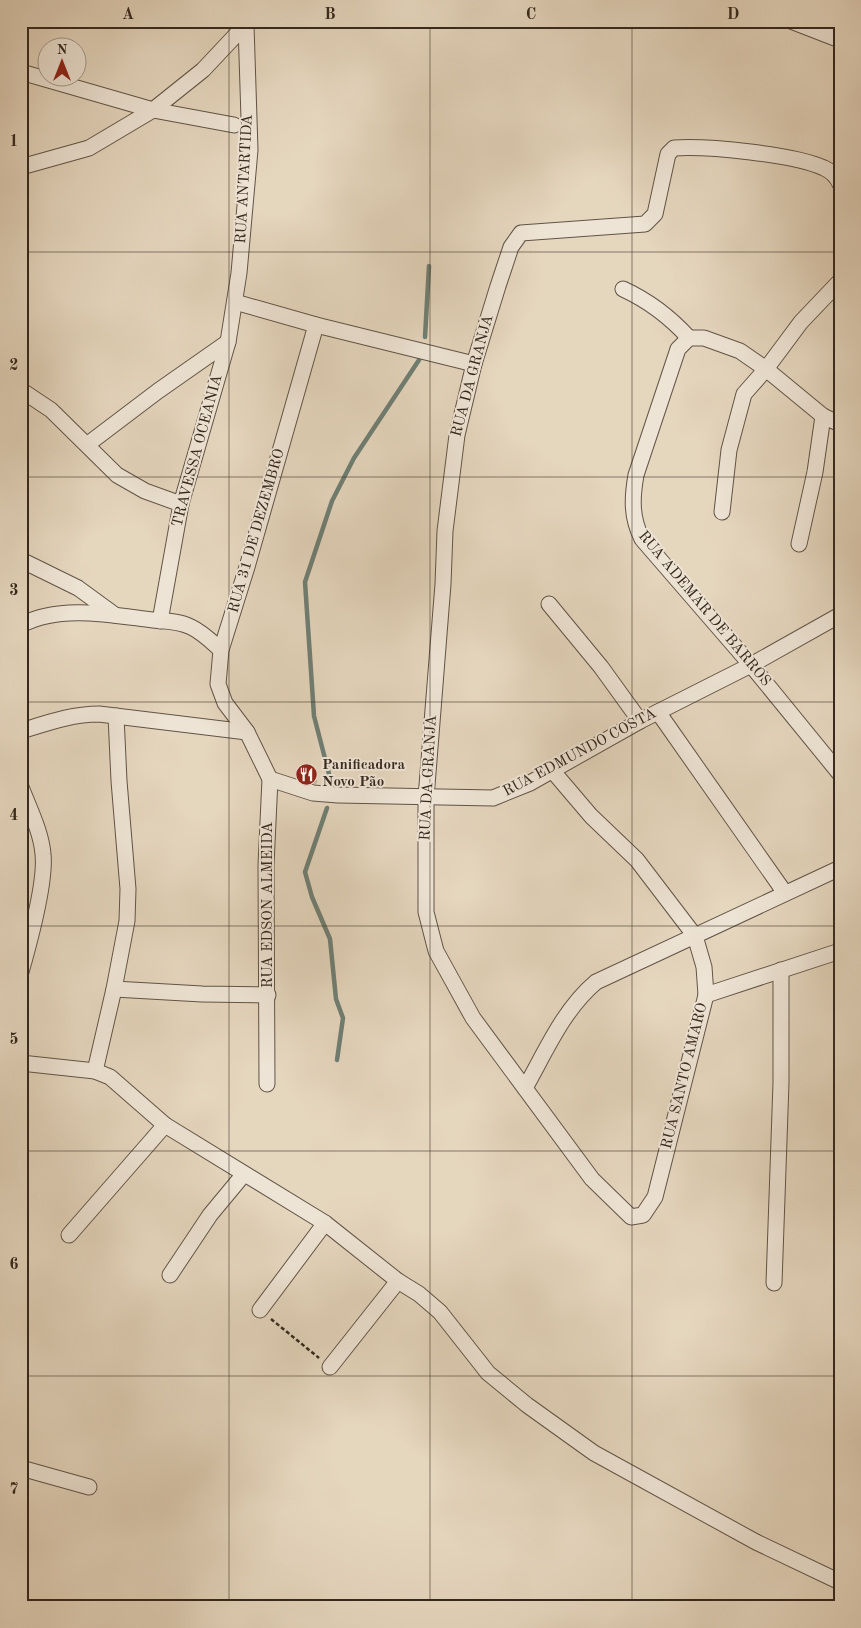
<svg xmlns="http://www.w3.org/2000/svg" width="861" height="1628" font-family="'Old Standard TT',serif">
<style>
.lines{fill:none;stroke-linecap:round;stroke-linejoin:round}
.stream{stroke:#6f7f74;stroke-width:4.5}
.building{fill:#d18d76;stroke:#35281e;filter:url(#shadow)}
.minor-casing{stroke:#615446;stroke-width:17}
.path{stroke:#35281e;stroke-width:2.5;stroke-dasharray:4 2.5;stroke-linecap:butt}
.minor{stroke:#eee4d5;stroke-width:15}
.grid{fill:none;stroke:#35281e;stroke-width:1;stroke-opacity:0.55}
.labels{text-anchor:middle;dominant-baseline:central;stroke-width:4;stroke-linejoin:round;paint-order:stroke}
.street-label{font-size:15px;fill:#35281e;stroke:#eee4d5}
.poi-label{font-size:15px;font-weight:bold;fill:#35281e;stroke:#eee4d5;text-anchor:start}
.neatline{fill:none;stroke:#35281e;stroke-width:2}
.grid-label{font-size:16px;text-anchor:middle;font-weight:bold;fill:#35281e}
</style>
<defs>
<filter id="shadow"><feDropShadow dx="5.5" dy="3" stdDeviation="1" flood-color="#0004"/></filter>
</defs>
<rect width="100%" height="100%" fill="#e5d6be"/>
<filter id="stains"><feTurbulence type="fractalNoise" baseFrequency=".004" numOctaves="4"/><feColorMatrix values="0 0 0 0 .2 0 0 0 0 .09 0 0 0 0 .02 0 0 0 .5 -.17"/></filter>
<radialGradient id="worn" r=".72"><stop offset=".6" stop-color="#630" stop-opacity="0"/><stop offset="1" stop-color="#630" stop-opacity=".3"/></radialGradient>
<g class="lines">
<g class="stream">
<path d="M425,337l4,-71"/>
<path d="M329,774l-15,-58 -9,-134 27,-81 22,-43 65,-98"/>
<path d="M327,808l-22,64 7,25 18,42 6,60 7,19 -6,42"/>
</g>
</g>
<path class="building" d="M308,765l7,11 -11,8 -8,-11z"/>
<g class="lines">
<defs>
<g id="minor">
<path d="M791,21l49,19"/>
<path d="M21,72l132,38 81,15"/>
<path d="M21,167l68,-19 64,-38 50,-40 46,-49"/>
<path d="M623,289c26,12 47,28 66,49"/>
<path d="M235,302l81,23 158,39"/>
<path d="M21,390l30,20 66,65 28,16 36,13"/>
<path d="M840,424l-17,-8 -57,-47 -26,-18 -36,-13h-15l-11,11 -42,126c-4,23 -5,42 6,64l109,126 89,109"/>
<path d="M88,444l70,-53 70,-49"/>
<path d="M722,512l7,-62 15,-56 22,-25 35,-47 39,-41"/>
<path d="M799,544l16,-72 8,-56"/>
<path d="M21,560l57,28 37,27"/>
<path d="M549,604l52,63 39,54"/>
<path d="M160,621l21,-117 47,-162 11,-69 11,-123 -4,-125 -5,-4"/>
<path d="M21,625c39,-21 91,-10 132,-5 12,1 27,1 38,7 11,5 21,15 30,23"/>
<path d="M658,712l127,181"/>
<path d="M21,731c26,-8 51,-17 78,-17l148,18"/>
<path d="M551,769l40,47 46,44 58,76 9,31 2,28 -51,202 -12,18 -12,2 -39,-38 -119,-161 -37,-67 -10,-39v-114l17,-214 2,-53 12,-96 17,-71 24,-78 13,-39 10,-14 124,-9 10,-10 13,-60 6,-6c34,-2 120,6 150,20 7,3 13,9 16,16"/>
<path d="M270,779l43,14 25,2 155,3 37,-15 110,-62 111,-56 89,-50"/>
<path d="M21,787c8,21 20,44 22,67 3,27 -14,90 -22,118"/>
<path d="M114,989l88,5 66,1"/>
<path d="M706,995l134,-44"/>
<path d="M21,1063l74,8 15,6 55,48 160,98 73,58 21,13 21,18 48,61 39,32 67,48 162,89 84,40"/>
<path d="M95,1071l19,-82 13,-68 1,-32 -9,-108 -3,-65"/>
<path d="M267,1084l-1,-219 4,-86 -23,-47 -22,-29 -7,-19 3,-34 26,-83 69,-242"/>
<path d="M525,1088c21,-37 38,-78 71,-106l244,-114"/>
<path d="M69,1235l96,-110"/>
<path d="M170,1275l40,-60 34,-41"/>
<path d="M774,1283l7,-200v-113"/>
<path d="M260,1310l65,-87"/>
<path d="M330,1367l68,-86"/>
<path d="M21,1468l68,19"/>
</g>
</defs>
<use href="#minor" class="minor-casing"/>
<path class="path" d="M271,1319l48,39"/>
<use href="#minor" class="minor"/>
</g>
<path class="grid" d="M229,21v1586M430,21v1586M632,21v1586M21,252h819M21,477h819M21,702h819M21,926h819M21,1151h819M21,1376h819"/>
<defs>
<symbol id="restaurant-disc" viewBox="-11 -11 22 22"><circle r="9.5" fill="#8f2418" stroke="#eee4d5"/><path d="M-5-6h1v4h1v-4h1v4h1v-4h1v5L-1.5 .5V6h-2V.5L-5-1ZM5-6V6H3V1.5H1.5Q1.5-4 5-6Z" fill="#fff"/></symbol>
</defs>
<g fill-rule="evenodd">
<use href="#restaurant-disc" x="294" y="762" width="25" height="25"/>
</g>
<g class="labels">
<g class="street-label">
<text transform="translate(245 179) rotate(-87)">RUA ANTARTIDA</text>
<text transform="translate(473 376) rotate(-75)">RUA DA GRANJA</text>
<text transform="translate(198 451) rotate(-75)">TRAVESSA OCEANIA</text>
<text transform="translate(257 531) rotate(-74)">RUA 31 DE DEZEMBRO</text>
<text transform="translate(704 609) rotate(50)">RUA ADEMAR DE BARROS</text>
<text transform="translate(580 753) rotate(-28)">RUA EDMUNDO COSTA</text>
<text transform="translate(429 778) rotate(-87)">RUA DA GRANJA</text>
<text transform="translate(268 905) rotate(-90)">RUA EDSON ALMEIDA</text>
<text transform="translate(685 1076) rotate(-76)">RUA SANTO AMARO</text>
</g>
<g class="poi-label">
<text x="322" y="765">Panificadora<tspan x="322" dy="17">Novo Pão</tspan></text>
</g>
</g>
<rect width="861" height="1628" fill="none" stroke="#e5d6be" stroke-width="55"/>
<g transform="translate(62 62)"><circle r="24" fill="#eee4d5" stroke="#a4998c"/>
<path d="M0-4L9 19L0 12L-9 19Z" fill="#8f2418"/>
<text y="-8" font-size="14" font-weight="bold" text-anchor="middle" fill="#35281e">N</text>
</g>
<rect x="28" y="28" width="806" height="1572" class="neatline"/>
<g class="grid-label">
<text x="128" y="19">A</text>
<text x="330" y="19">B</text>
<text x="531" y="19">C</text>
<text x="733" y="19">D</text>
<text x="14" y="146">1</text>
<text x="14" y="370">2</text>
<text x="14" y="595">3</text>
<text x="14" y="820">4</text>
<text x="14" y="1044">5</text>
<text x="14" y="1269">6</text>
<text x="14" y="1494">7</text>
</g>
<rect width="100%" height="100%" filter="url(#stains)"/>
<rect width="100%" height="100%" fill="url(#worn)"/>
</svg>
